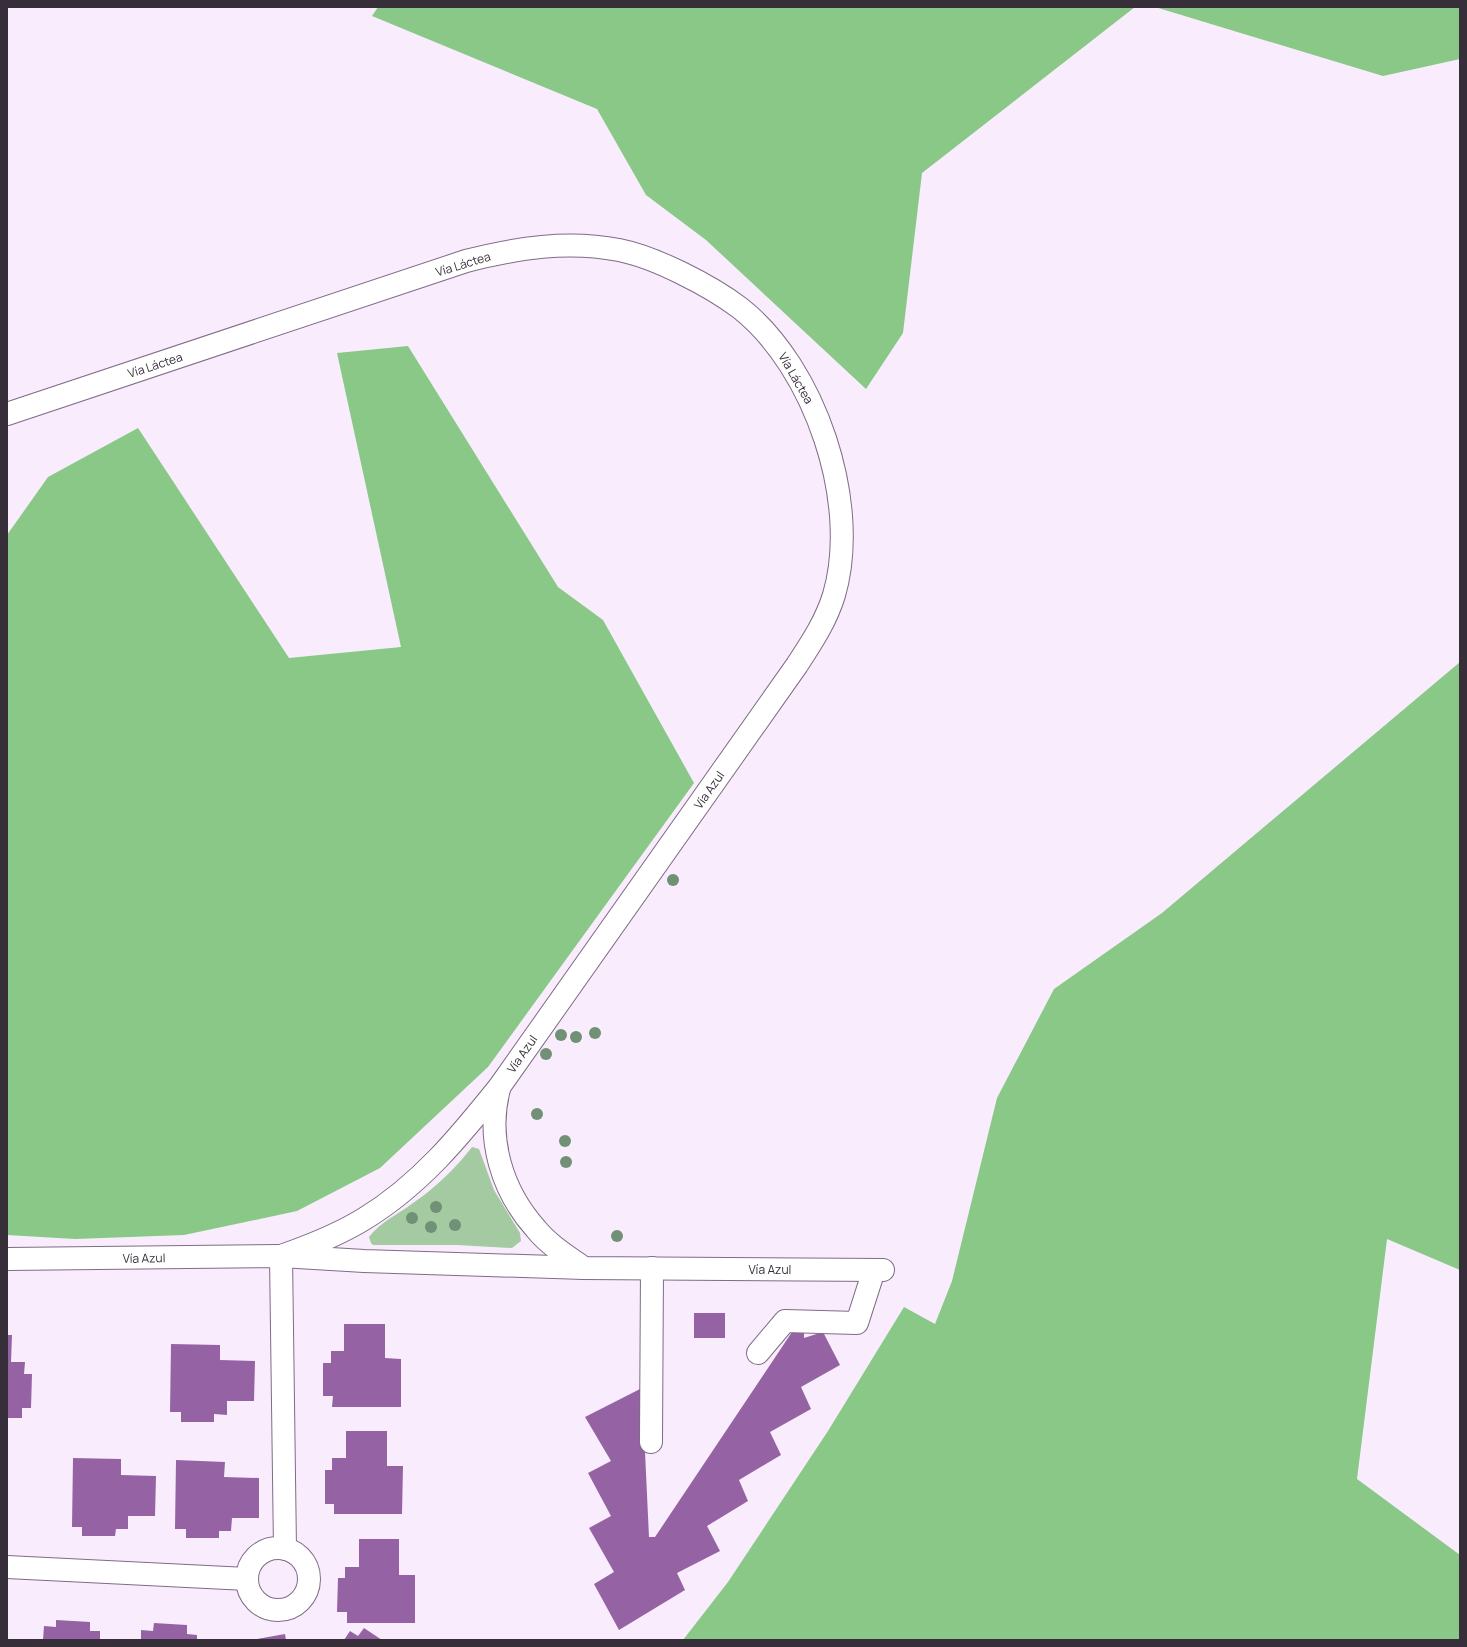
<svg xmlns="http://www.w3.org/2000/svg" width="1467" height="1647" font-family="Manrope,sans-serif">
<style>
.green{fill:#a3caa0}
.forest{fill:#89c886}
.building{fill:#9563a4}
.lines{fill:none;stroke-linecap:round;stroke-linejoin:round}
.minor-casing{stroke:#7f6c85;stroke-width:24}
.minor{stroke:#fff;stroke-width:22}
.tree{fill:#709175}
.labels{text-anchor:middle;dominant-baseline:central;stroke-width:4;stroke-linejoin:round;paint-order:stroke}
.street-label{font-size:12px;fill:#362e39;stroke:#fefefe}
</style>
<rect width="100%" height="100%" fill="#f9ecfd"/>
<path class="green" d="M472,1147l7,2 15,41 26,43 1,8 -9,7 -55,-3h-84l-2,-2 -2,-6c11,-15 30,-23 44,-34 22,-15 43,-35 59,-56z"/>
<g class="forest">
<path d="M378,7h757l-213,166 -19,160 -37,56 -160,-149 -60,-45 -49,-86 -225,-93z"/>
<path d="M1155,7h305v52l-77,17z"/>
<path d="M408,346l150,241 45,33 91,163 -206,284 -108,101 -83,43 -113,24 -109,4 -68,-4v-700l41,-58 90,-49 151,230 112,-11 -64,-294z"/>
<path d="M1460,662v608l-73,-31 -30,240 103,76v85h-777l45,-58 100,-151 76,-124 31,17 17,-43 45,-183 57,-109 108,-76z"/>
</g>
<g class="building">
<rect x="694" y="1313" width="31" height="25"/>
<path d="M344,1324h41v34l16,1v48h-69l1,-11h-10v-33h8v-12h13z"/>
<path d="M794,1329l10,3v6l19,-6 17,33 -39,22 10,22 -41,23 11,23 -42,25 9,21 -41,25 13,25 -43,22 8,17 -66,40 -25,-46 20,-12 -25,-44 22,-12 -23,-43 23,-12 -26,-44 57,-29 7,149h6z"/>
<path d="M7,1335h5l-1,27h14l-1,12h8l-1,34h-9v10h-15z"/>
<path d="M171,1344l49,1v15l35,1 -1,40h-27v14l-13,-1v8h-33v-10h-11z"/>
<path d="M346,1431h41v35h16l-1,48h-68v-10h-9v-34h7v-12h14z"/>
<path d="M73,1458l48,1v16l35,1 -1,40h-27v13h-12l-1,7h-33v-9h-10z"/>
<path d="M176,1460l49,2 -1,15 35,1v40h-27l-1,13h-12v7h-33v-9h-11z"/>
<path d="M359,1539h40v36h16v48h-68v-11h-10l1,-34h7v-11h14z"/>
<path d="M56,1620l34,2v9h10v9h-57l1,-14 12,1z"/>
<path d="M154,1623l33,2v9l10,1v5h-56v-10l12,1z"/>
<path d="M364,1628l18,12h-38l6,-9 8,5z"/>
<path d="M285,1634l1,6h-29v-1z"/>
</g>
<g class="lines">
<defs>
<g id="minor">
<path d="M7,414l459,-153c51,-13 101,-21 153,-11 36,7 92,36 121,58 75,59 121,195 94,287 -8,26 -22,47 -37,70l-297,421c-40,50 -80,99 -136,133 -26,16 -54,27 -83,37"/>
<path d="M499,1089c-13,50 3,102 37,140 13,16 31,27 48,39"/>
<path d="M281,1256l4,293"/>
<path d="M7,1259l274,-3 83,5 220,7 299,2"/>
<path d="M758,1353l27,-32 72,2 17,-53"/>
<path d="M651,1442l1,-174"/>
<circle cx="278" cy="1579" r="31"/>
<path d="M7,1567l240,12"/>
</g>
</defs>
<use href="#minor" class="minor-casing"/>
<use href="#minor" class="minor"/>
</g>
<g class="tree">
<circle cx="673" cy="880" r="6"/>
<circle cx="595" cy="1033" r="6"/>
<circle cx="561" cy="1035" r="6"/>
<circle cx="576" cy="1037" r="6"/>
<circle cx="546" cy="1054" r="6"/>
<circle cx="537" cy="1114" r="6"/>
<circle cx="565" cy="1141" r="6"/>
<circle cx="566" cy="1162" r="6"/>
<circle cx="436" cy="1207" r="6"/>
<circle cx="412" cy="1218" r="6"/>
<circle cx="455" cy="1225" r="6"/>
<circle cx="431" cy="1227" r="6"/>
<circle cx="617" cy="1236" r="6"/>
</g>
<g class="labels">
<g class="street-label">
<text transform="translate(463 264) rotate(-17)">Vía Láctea</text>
<text transform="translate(155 365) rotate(-18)">Vía Láctea</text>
<text transform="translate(796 378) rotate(60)">Vía Láctea</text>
<text transform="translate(709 790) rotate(-55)">Vía Azul</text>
<text transform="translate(522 1054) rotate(-55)">Vía Azul</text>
<text transform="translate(144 1258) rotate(-1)">Vía Azul</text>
<text x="770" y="1269">Vía Azul</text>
</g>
</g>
<rect width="1467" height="1647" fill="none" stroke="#362e39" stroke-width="16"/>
</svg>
